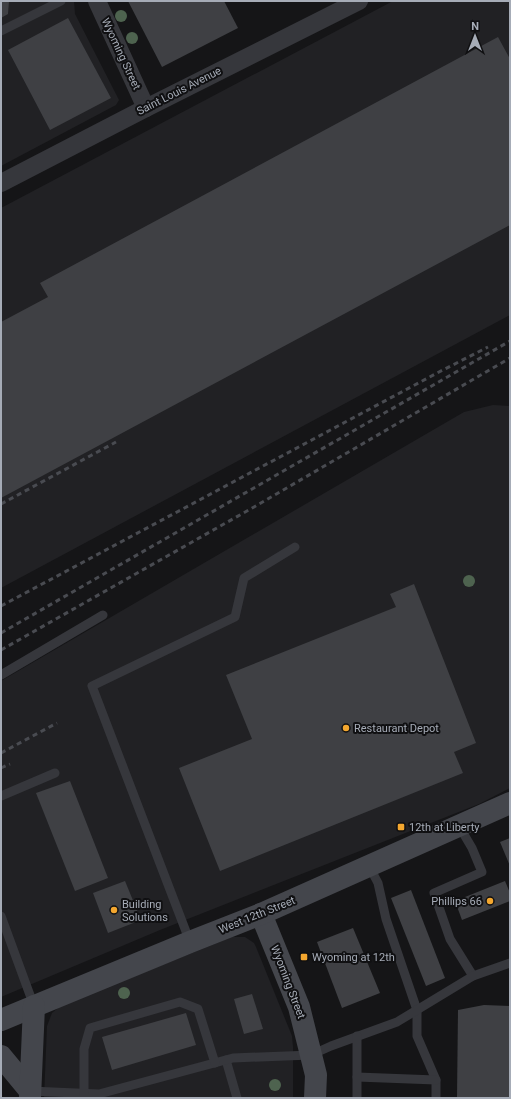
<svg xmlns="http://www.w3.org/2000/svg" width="511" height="1099" font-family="Roboto,sans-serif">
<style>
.built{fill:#212124}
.building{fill:#3f4044}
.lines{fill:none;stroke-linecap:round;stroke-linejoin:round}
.lane{stroke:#36373c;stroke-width:9}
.street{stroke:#36373c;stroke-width:18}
.secondary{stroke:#44464c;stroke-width:22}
.rail{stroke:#494b51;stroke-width:3;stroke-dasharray:5 4;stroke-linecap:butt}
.tree{fill:#4e634f}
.poi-dot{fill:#f4a72f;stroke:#101012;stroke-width:1.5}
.labels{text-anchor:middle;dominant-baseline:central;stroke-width:4;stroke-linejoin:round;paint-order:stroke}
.street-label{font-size:11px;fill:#a6acb7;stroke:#101012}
.poi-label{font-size:11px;fill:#a6acb7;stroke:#101012;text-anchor:start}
</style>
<rect width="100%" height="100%" fill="#151517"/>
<g class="built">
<path d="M1,1h73l1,13 44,86 -3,5 -115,61z"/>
<path d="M393,1h117v314l-509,273v-380z"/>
<path d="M493,405l17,1v382l-31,16 -319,126 -159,67v-316l463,-269z"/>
<path d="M232,937h13l9,6 2,4 36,89 1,11v51h-249l3,-72 5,-13 7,-6 11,-5z"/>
</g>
<g class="building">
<path d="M1,1h8l-1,13 -7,4z"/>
<path d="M128,1h96l14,27 -76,39z"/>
<path d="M68,18l43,80 -61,32 -42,-80z"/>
<path d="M498,37l12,22v166l-509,273v-176l47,-25 -8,-14z"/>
<path d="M414,584l62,159 -22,9 9,21 -243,98 -41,-103 73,-29 -26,-64 170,-68 -6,-13z"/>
<path d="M70,781l38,97 -33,13 -39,-98z"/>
<path d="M510,838v28l-10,-24z"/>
<path d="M125,881l16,39 -33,13 -15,-40z"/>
<path d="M505,881l5,12v8l-48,19 -7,-19z"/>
<path d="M411,890l34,88 -19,8 -35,-88z"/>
<path d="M353,928l27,65 -38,15 -25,-66z"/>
<path d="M252,994l11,35 -19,5 -10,-35z"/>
<path d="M484,1005l26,1v92h-53l1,-88z"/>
<path d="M186,1013l10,32 -84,25 -10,-33z"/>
</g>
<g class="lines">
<g class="lane">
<path d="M1,31l60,-30"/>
<path d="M1,675l102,-60"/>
<path d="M1,796l54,-23"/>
<path d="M459,826l13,22 10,24 -48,21 16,46 23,37"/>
<path d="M369,866l9,17 8,36 31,91v26l19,44v18"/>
<path d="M1,916l33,90"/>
<path d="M190,942l-98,-256 143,-69 9,-39 51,-31"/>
<path d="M226,1060l11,38"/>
<path d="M357,1077l79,3"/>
<path d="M30,1091l69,3 134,-36 78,-3 20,-9 66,-24 76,-46 37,-13"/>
<path d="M85,1098l-1,-5v-44l6,-21 90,-26 18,7 17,54"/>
<path d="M357,1098v-62"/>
</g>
<g class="street">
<path d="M97,1l49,107"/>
<path d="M1,183l145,-75 213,-107"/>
</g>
<g class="secondary">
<path d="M261,914l38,93 17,68 -1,23"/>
<path d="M1,1020l189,-78 71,-28 249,-111"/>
<path d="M1,1056l29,35"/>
<path d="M30,1098l4,-92"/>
</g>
<g class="rail">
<path d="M1,504l115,-62"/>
<path d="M1,606l438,-234 49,-25"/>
<path d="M1,633l509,-292"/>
<path d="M1,650l253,-143 256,-149"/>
<path d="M1,753l56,-30"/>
<path d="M1,768l9,-4"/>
</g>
</g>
<g class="tree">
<circle cx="121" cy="16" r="6"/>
<circle cx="132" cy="38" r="6"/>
<circle cx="469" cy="581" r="6"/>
<circle cx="124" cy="993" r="6"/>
<circle cx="275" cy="1085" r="6"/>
</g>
<g class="poi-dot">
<circle cx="346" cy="728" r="4"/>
<rect x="397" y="823" width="8" height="8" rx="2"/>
<circle cx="490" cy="901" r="4"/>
<circle cx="114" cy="910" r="4"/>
<rect x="300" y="953" width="8" height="8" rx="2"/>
</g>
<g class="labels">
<g class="street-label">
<text transform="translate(121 54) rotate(65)">Wyoming Street</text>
<text transform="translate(179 91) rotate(-27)">Saint Louis Avenue</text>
<text transform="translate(257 915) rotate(-22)">West 12th Street</text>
<text transform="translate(288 982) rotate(69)">Wyoming Street</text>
</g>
<g class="poi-label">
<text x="354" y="728">Restaurant Depot</text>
<text x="409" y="827">12th at Liberty</text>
<text x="482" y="901" text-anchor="end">Phillips 66</text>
<text x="122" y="904">Building<tspan x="122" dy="13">Solutions</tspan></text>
<text x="312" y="957">Wyoming at 12th</text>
</g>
</g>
<rect width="511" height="1099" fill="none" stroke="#a6acb7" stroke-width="4"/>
<g transform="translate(475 36)" stroke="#101012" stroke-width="3" paint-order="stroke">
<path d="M0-3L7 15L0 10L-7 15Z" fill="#a6acb7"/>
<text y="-6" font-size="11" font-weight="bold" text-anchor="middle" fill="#a6acb7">N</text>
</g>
</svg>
